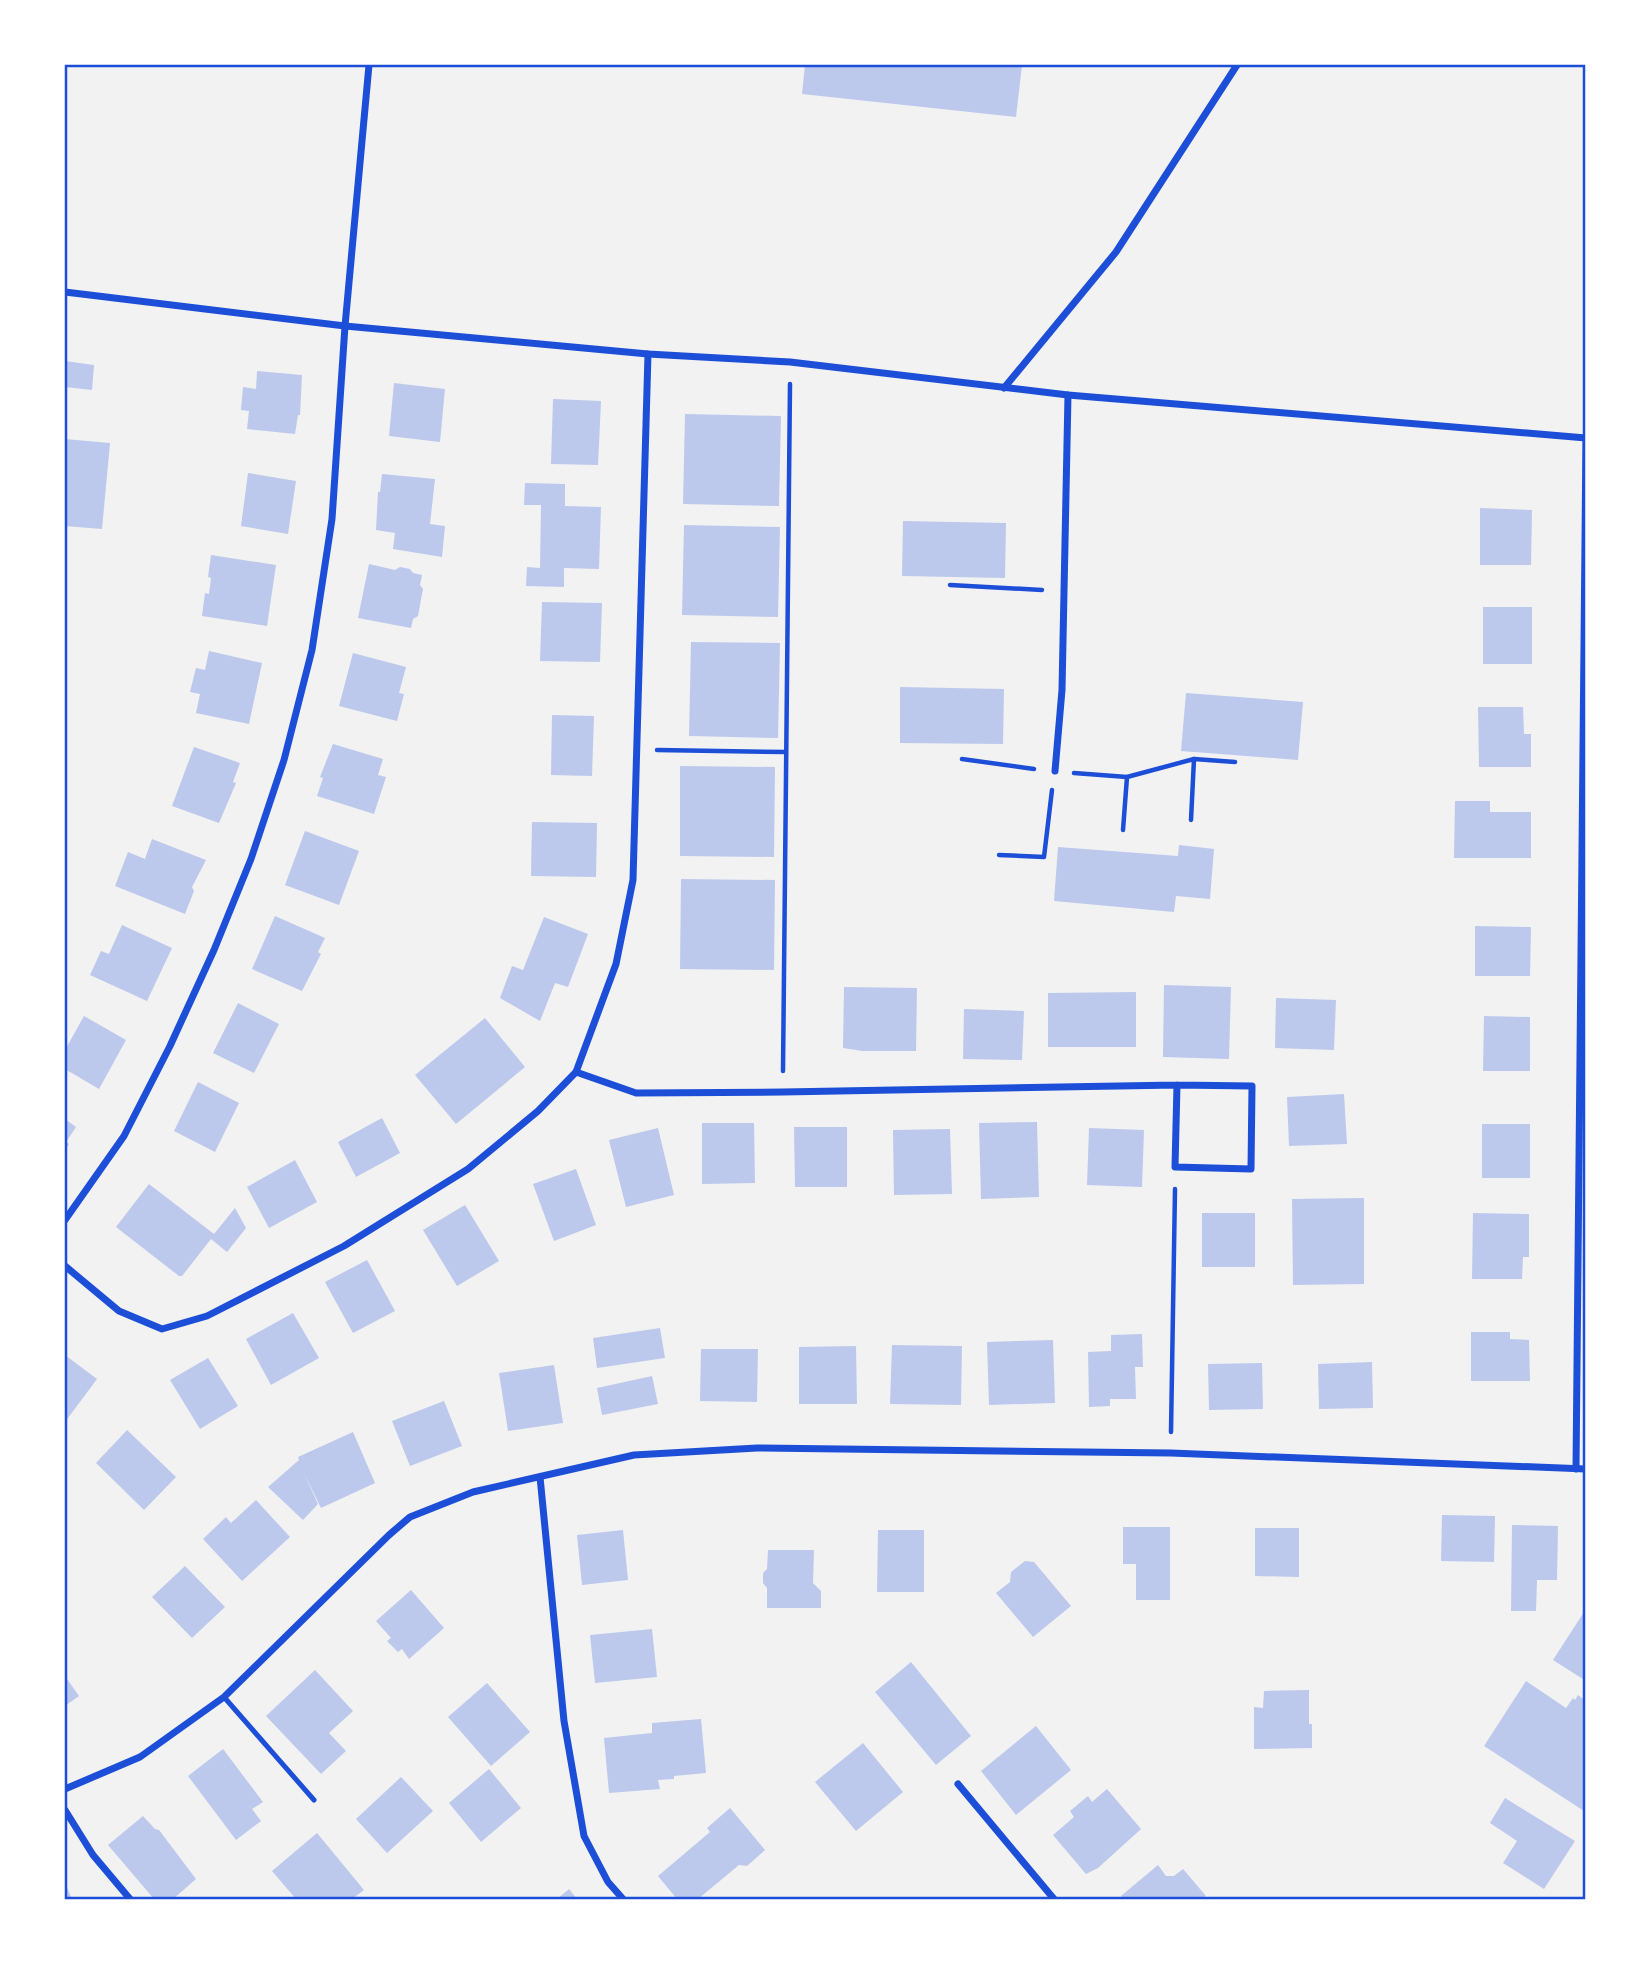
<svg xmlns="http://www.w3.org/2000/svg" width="1651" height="1964" font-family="'Space Grotesk',sans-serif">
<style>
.building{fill:#bdc9ec}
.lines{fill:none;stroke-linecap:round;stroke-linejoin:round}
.path{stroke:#1d4ed8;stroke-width:4.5}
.service{stroke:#1d4ed8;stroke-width:5}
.minor{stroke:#1d4ed8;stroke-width:7}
.neatline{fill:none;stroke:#1d4ed8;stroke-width:2.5}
</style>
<rect width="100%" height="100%" fill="#f2f2f2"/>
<g class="building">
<path d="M805,65h217l-6,52 -214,-23z"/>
<path d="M65,361l29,4 -2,25 -27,-3z"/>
<path d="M257,371l45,4 -2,40h-2l-3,19 -48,-5 2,-18 -8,-1 2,-23 13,2z"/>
<path d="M394,383l51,6 -5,53 -51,-6z"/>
<path d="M553,399l48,2 -3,64 -47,-1z"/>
<path d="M685,414l96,2 -2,90 -96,-2z"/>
<path d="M65,439l45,4 -8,86 -37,-3z"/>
<path d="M248,473l48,8 -8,53 -47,-8z"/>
<path d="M382,474l53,5 -5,45 15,2 -3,31 -49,-8 2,-16 -19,-3 2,-38h2z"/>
<path d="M525,483l40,1v22l36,1 -2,62 -35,-1v19l-38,-1 1,-19 13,1 1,-63h-17z"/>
<path d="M1480,508l52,2 -1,55h-51z"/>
<path d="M903,521l103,2 -1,55 -103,-2z"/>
<path d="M684,525l96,2 -2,90 -96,-2z"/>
<path d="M211,555l65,10 -9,61 -65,-10 3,-23 4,1 2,-16 -3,-1z"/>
<path d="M369,564l26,6 5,-3 10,2 3,4 9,2 -2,10 3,4 -5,27 -5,3 -2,9 -53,-10z"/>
<path d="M542,602l60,1 -2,59 -60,-1z"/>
<rect x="1483" y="607" width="49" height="57"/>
<path d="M691,642l89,1 -2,95 -89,-2z"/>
<path d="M209,651l53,12 -13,61 -53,-11 4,-19 -10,-2 6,-24 9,2z"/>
<path d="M353,653l53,14 -7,26 5,1 -7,27 -58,-15z"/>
<path d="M900,687l104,2 -1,55 -103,-1z"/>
<path d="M1186,693l117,9 -5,58 -117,-9z"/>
<path d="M1478,707h45l1,27h7v33h-52z"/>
<path d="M552,715l42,1 -2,60 -41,-1z"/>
<path d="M333,744l50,15 -5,16 8,2 -12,37 -57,-18 6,-18 -3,-1z"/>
<path d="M194,747l46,16 -7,19 3,1 -17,40 -47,-17z"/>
<path d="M680,766l95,1 -1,90 -94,-1z"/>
<path d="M1455,801h35v11h41v46h-77z"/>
<path d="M532,822l65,1 -1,54 -65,-1z"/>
<path d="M305,831l54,20 -20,54 -54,-20z"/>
<path d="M152,839l54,21 -14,27 2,4 -9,23 -70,-28 13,-34 17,7z"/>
<path d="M1179,845l35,4 -4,50 -34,-3 -2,16 -120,-11 4,-54 120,9z"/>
<path d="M681,879l94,1 -1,90 -94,-1z"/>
<path d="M275,916l50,22 -7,14 3,2 -19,37 -50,-22z"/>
<path d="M544,917l44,17 -20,53 -13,-4 -15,38 -40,-23 12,-32 11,4z"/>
<path d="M122,925l50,23 -25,53 -57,-26 11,-24 8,3z"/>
<path d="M1475,926l56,1 -1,49h-55z"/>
<path d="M1164,985l67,2 -2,72 -66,-2z"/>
<path d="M844,987l73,1 -1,63h-54l-19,-3z"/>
<path d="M1136,992v55h-88v-54z"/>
<path d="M1276,998l60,2 -2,50 -59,-2z"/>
<path d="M238,1003l41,21 -25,49 -41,-20z"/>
<path d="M964,1009l60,2 -2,49 -59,-1z"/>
<path d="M84,1016l42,24 -27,49 -34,-20v-19z"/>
<path d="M1484,1016l46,1v54h-47z"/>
<path d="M485,1018l40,49 -69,57 -41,-49z"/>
<path d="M198,1082l41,21 -24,49 -41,-21z"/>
<path d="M1344,1094l3,50 -58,2 -2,-49z"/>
<path d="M382,1118l18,35 -44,24 -18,-35z"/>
<path d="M65,1119l11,8 -10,15 3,2 -4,7z"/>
<path d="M1037,1122l2,75 -58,2 -2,-76z"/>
<path d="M702,1123h52l1,60 -53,1z"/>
<rect x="1482" y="1124" width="48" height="54"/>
<path d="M794,1127h53v60h-52z"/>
<path d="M658,1128l16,67 -48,12 -17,-67z"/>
<path d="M1089,1128l55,2 -2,57 -55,-2z"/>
<path d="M950,1129l2,65 -58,1 -1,-65z"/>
<path d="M295,1160l22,42 -48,26 -22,-41z"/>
<path d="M576,1169l20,56 -42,16 -21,-57z"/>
<path d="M149,1184l65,50 21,-26 11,20 -19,24 -16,-13 -29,37h-3l-63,-49z"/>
<path d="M1364,1198v86l-71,1 -1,-86z"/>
<path d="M465,1205l34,56 -42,25 -34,-56z"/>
<rect x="1202" y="1213" width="53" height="54"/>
<path d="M1473,1213l56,1v43h-6l-1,22h-50z"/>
<path d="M367,1260l28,51 -42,22 -28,-51z"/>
<path d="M293,1313l26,45 -48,27 -25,-46z"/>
<path d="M660,1328l5,30 -68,10 -4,-30z"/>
<path d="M1471,1332h39v7l19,1 1,41h-59z"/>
<path d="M1142,1334l1,33h-8l1,32h-26v7l-21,1 -1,-55 23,-1v-16z"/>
<path d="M1053,1340l2,63 -66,2 -2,-63z"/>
<path d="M892,1345l70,1 -1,59 -71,-1z"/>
<path d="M856,1346l1,58h-58v-57z"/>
<path d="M701,1349h57l-1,53 -57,-1z"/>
<path d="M65,1355l32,24 -32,43z"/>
<path d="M208,1358l30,48 -38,23 -30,-49z"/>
<path d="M1372,1362l1,46 -54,1 -1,-45z"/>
<path d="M1262,1363l1,46 -54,1 -1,-46z"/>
<path d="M554,1365l9,58 -55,8 -9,-58z"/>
<path d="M652,1376l6,28 -56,11 -5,-27z"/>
<path d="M444,1401l18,45 -52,20 -18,-45z"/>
<path d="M127,1430l49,47 -32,33 -48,-47z"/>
<path d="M353,1432l22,51 -54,25 -17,-35 14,31 -15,16 -35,-33 31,-27 -1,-3z"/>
<path d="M256,1500l34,37 -48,44 -39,-42 23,-22 5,6z"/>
<path d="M1442,1515l53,1 -1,46 -53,-1z"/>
<path d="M1512,1525l46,1 -1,54h-20l-1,31h-25z"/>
<path d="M1123,1527h47v73h-34v-36h-13z"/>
<path d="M1255,1528h44v49l-44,-1z"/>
<path d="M623,1530l5,50 -46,5 -5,-50z"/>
<path d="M878,1530h46v62h-47z"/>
<path d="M768,1550h46l-1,33 8,8v17h-54v-20l-4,-5v-10l4,-4z"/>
<path d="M1025,1561l9,1 37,44 -38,31 -37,-44 14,-11 1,-10z"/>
<path d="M185,1566l40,41 -33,31 -40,-41z"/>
<path d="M411,1590l33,38 -35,31 -7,-10 -4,3 -11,-11 4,-3 -15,-17z"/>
<path d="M1584,1612l2,2v67l-33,-21z"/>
<path d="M652,1629l5,48 -62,6 -5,-48z"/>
<path d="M911,1662l60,74 -35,29 -61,-73z"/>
<path d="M315,1670l38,41 -24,22 17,18 -25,23 -55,-58z"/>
<path d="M65,1676l14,20 -14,10z"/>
<path d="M1526,1681l40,27 7,-10 2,2 3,-5 8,6v107l-2,3 -100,-65z"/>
<path d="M487,1683l43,49 -39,34 -43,-49z"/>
<path d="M1309,1690v34h3v24l-58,1v-42l9,1 1,-17z"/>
<path d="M701,1719l5,54 -32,3v3l-16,1 2,9 -51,4 -5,-55 48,-5v-10z"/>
<path d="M1036,1726l35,44 -55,45 -35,-44z"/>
<path d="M863,1743l40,49 -47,39 -41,-49z"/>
<path d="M223,1749l40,53 -11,7 9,12 -25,19 -48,-64z"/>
<path d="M489,1769l32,39 -40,34 -32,-39z"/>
<path d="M401,1777l32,34 -46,42 -31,-34z"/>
<path d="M1107,1789l34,40 -43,39 -12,6 -33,-39 21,-18 -4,-6 18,-15 4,6z"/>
<path d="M1505,1798l70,43 -31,48 -41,-26 14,-22 -27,-18z"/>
<path d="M730,1808l35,42 -18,16 -8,-1 -41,34h-21l-19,-23 52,-44 -3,-4z"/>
<path d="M143,1816l12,13 4,1 37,49 -23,20h-19l-46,-54z"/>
<path d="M317,1833l47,57 -12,9h-56l-24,-28z"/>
<path d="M1158,1865l8,11h8l9,-7 23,27 -4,3h-78l-3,-3z"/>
<path d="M65,1883l7,16h-7z"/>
<path d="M569,1889l8,10h-20z"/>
</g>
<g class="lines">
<g class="path">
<path d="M950,585l92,5"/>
<path d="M657,750l129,2"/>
<path d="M962,759l72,10"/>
<path d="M1074,773l53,4 67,-18 41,3"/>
<path d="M1191,820l3,-61"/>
<path d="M1123,830l4,-53"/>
<path d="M999,855l45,2 8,-67"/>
<path d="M783,1071l7,-687"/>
<path d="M1171,1432l4,-243"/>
</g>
<path class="service" d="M224,1697l90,103"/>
<g class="minor">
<path d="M65,292l280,34 303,28 142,8 278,33 518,43"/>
<path d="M1004,388l112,-136 121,-187"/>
<path d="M1055,771l7,-81 6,-295"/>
<path d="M576,1072l60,21 147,-1 394,-7 75,1 -1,83 -76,-2 2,-82"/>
<path d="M65,1220l59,-84 46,-90 44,-96 37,-91 33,-99 28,-110 20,-131 13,-193 24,-261"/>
<path d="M65,1266l54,45 43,18 45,-13 137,-70 124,-77 70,-58 38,-39 40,-108 17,-84 15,-526"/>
<path d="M1576,1469l10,-1031"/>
<path d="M540,1477l24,244 20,115 24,46 15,17"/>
<path d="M958,1784l96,115"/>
<path d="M65,1789l75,-32 84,-60 165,-162 21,-18 63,-25 161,-37 123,-7 414,5 415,16"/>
<path d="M65,1810l28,45 37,44"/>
</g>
</g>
<rect width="1651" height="1964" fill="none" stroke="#ffffff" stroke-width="133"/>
<rect x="66" y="66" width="1518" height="1832" class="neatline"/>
</svg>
